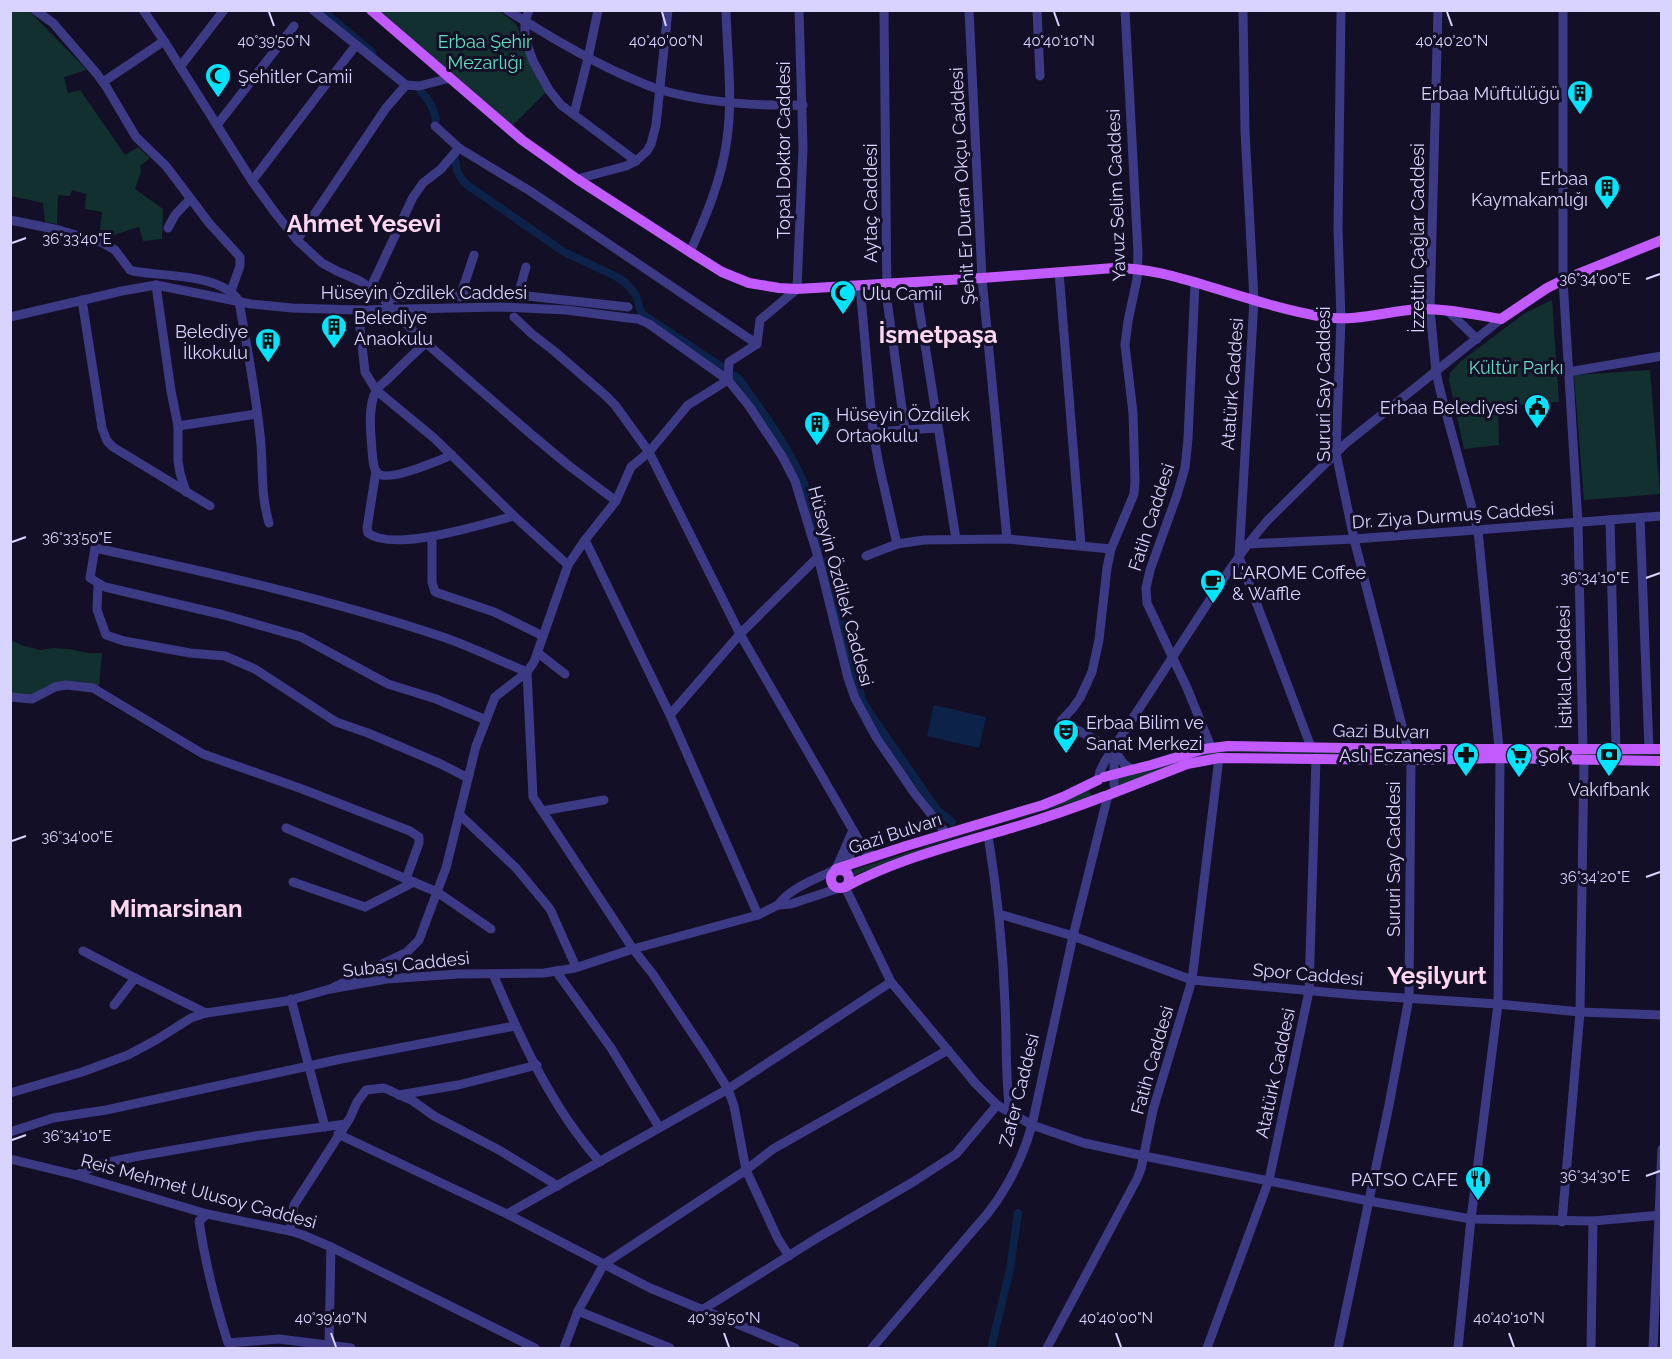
<svg xmlns="http://www.w3.org/2000/svg" width="1672" height="1359" font-family="Raleway,sans-serif">
<style>
.green{fill:#12302f}
.water{fill:#0c2248}
.lines{fill:none;stroke-linecap:round;stroke-linejoin:round}
.canal{stroke:#0c2248;stroke-width:8}
.minor{stroke:#3d3a85;stroke-width:9}
.major{stroke:#c25bff;stroke-width:10}
.ticks{fill:none;stroke:#d9d4ff;stroke-width:2}
.labels{text-anchor:middle;dominant-baseline:central;stroke-width:6;stroke-linejoin:round;paint-order:stroke}
.park-label{font-size:18px;fill:#5fe0c0;stroke:#130f26}
.poi-label{font-size:18px;fill:#d9d4ff;stroke:#130f26;text-anchor:start}
.street-label{font-size:18px;fill:#d9d4ff;stroke:#130f26}
.district-label{font-size:24px;font-weight:bold;fill:#ffd6f0;stroke:#130f26}
.ticks-label{font-size:15px;text-anchor:middle;fill:#d9d4ff;stroke:#130f26;stroke-width:6;stroke-linejoin:round;paint-order:stroke}
</style>
<rect width="100%" height="100%" fill="#130f26"/>
<g class="green">
<path d="M11,10l18,1 58,59 -23,7 4,16 12,-3 45,65 13,-8 12,11 -10,8 1,6 -6,17 28,20 -1,30 -19,2 -4,-14c-12,3 -29,11 -40,10l3,-25 -17,-3 1,-15 -14,-4 -2,6 -12,-1 -1,29 -12,-2 -2,-19 -32,-7z"/>
<path d="M377,11h122l16,12 3,5 13,38 15,26 -35,35z"/>
<path d="M1552,300l7,102 -61,4 1,39 -35,4 -15,-69 1,-7 10,-11 65,-49z"/>
<path d="M1650,370l10,124 -76,6 -10,-125z"/>
<path d="M11,640l10,5 19,5 13,-2 16,1 19,4h14l-3,33 -15,-4h-22l-33,14 -18,-2z"/>
<path d="M1236,750l426,4 -1,1h-267l-162,-3 -12,1 -101,32 -1,-7 94,-26z"/>
<path d="M1089,790l3,6c-80,26 -162,46 -239,80l-2,-5 95,-31 85,-26z"/>
</g>
<path class="water" d="M934,705l52,12 -7,31 -52,-12z"/>
<g class="lines">
<g class="canal">
<path d="M322,10l50,42"/>
<path d="M421,92c9,8 13,17 15,29"/>
<path d="M455,159c1,11 3,16 11,25l98,68 51,24 10,6 11,13 5,18 81,54"/>
<path d="M735,376l4,3c23,33 48,65 64,102 9,21 13,44 19,67"/>
<path d="M826,561l36,139 7,12 68,98 15,12"/>
<path d="M991,1348l19,-79 8,-56"/>
</g>
<g class="minor">
<path d="M35,10l18,13 44,51 10,14 29,49 30,29 43,57 31,34v9l-9,25"/>
<path d="M143,10l21,31 88,140 24,33 21,26 25,23 15,8 23,10 18,12 21,24 27,26 106,92 36,30 48,36"/>
<path d="M313,10l93,75 13,1 31,-8"/>
<path d="M507,10c37,23 73,45 112,63 14,6 28,13 42,17 46,13 95,16 142,15"/>
<path d="M529,10l-4,11v17l8,23 16,29 12,15 75,56"/>
<path d="M884,10l3,290 18,130"/>
<path d="M969,10l13,268 25,261"/>
<path d="M1037,10l3,66"/>
<path d="M1125,10l13,243 -1,26 -9,42 -3,24 8,68 2,68 -1,13 -23,55 -4,19 -8,72 -7,32 -12,26 -7,10 -12,13 53,29 10,14 9,6"/>
<path d="M1243,10l2,121 9,169 -15,257 72,190"/>
<path d="M1341,10l-3,218 3,91 -5,134 18,86 54,210"/>
<path d="M1438,10l-8,299 6,63 5,22 37,136 21,218"/>
<path d="M1563,10v270l15,243 5,225"/>
<path d="M180,67l44,-57"/>
<path d="M103,82l61,-41"/>
<path d="M574,114l14,-56 10,-48"/>
<path d="M217,125l77,-99"/>
<path d="M435,126l24,22 71,43 227,153"/>
<path d="M577,179l49,-13 10,-5 11,-10 4,-7 5,-19 12,-115"/>
<path d="M252,181l101,-132"/>
<path d="M10,220l49,10 44,13 12,7 15,20 3,1c31,6 87,2 106,30 8,48 18,96 22,144 2,28 0,51 8,78"/>
<path d="M168,228l7,-13 15,-16"/>
<path d="M297,240l89,-132 20,-23"/>
<path d="M690,252c16,-36 32,-73 37,-113 6,-42 0,-86 -1,-129"/>
<path d="M1059,272l22,273"/>
<path d="M915,282l41,257"/>
<path d="M1195,283l-7,156 -3,29 -8,27 -27,75 -4,18 1,15 40,85 24,59"/>
<path d="M156,285l15,106 7,35v35l2,12 6,19"/>
<path d="M860,286l13,146 6,33 18,79"/>
<path d="M371,287l42,-90 10,-14 18,-14 18,-21"/>
<path d="M518,295l8,-28"/>
<path d="M460,297l14,-42"/>
<path d="M384,299l22,-2 112,-2 110,12"/>
<path d="M82,300l20,128 5,13 6,6 97,59"/>
<path d="M358,310l7,62 11,18 58,48 80,78 54,49"/>
<path d="M1448,311l29,28"/>
<path d="M10,317l112,-26 34,-6 95,19 41,4 66,2 142,-3 66,3 62,8 10,1 11,5 79,56 21,26 33,50 13,25 23,76 30,121 7,20 21,39 39,57 31,39"/>
<path d="M514,317l18,17 22,17 51,44 10,10 34,47 91,182 125,217 10,5"/>
<path d="M426,343c-13,11 -25,23 -37,35 -4,4 -11,8 -13,13 -7,13 -6,32 -5,46 1,8 1,31 6,36 10,10 63,-13 75,-18"/>
<path d="M1568,372l94,-16"/>
<path d="M178,426l79,-12"/>
<path d="M873,432l64,-4"/>
<path d="M376,471l-9,57 1,5c26,20 114,-9 146,-17"/>
<path d="M1640,518l9,231"/>
<path d="M1610,520l6,228"/>
<path d="M432,536v46l3,10 59,20 49,24"/>
<path d="M585,540l85,175 88,200"/>
<path d="M1248,544l106,-5 308,-23"/>
<path d="M866,556l31,-12 27,-4 83,-1 104,10"/>
<path d="M98,583l-1,27 9,25 18,6 66,12 35,3 30,13 81,53 32,11 73,31 27,14"/>
<path d="M538,653l27,21"/>
<path d="M10,697l22,2 23,-12 11,-2 27,3 110,66 99,35 108,42 9,6v6l-13,36"/>
<path d="M670,715l70,-81 78,-77"/>
<path d="M486,720l-50,-21 -48,-15 -87,-47 -77,-22 -119,-28 -15,-9 5,-30c117,25 234,51 348,89 29,10 57,24 84,35l6,125 100,152 19,24 54,81 22,35 6,17 12,64 32,69 11,17"/>
<path d="M1114,750v35"/>
<path d="M1098,780l2,-9 5,-10 121,-186 22,-31 19,-23 78,-77 156,-125"/>
<path d="M542,811l62,-11"/>
<path d="M459,814l57,54 34,41 26,58"/>
<path d="M286,828l151,64 54,37"/>
<path d="M988,835c9,56 15,112 17,169 2,36 0,73 5,109"/>
<path d="M847,873l6,-35"/>
<path d="M293,882l72,25 49,-25"/>
<path d="M845,887l46,95 85,102 21,21 35,20 52,18 60,13 225,45 102,18 122,2 69,-6"/>
<path d="M778,905c13,-18 39,-26 58,-36l17,-39"/>
<path d="M999,914l74,22 119,44 165,15 141,9 82,8 82,3"/>
<path d="M83,951l52,27 71,35"/>
<path d="M556,971l55,77 48,79"/>
<path d="M493,974c28,66 59,134 107,188"/>
<path d="M330,989l77,-37 12,-12 27,-72 30,-122 19,-49 32,-25 7,-10 34,-97 17,-25 31,-39 15,-34 18,-15 39,-47 40,-25 1,-18 28,-18 3,-24 37,-31 6,-141 -4,-138"/>
<path d="M291,999l34,128"/>
<path d="M114,1005l21,-27"/>
<path d="M10,1093l72,-21 46,-17 28,-15 35,-22 15,-5 81,-12 43,-12 57,-10 71,-5 86,-1 31,-5 58,-19 125,-34 20,-10 13,-1 48,-16"/>
<path d="M399,1095l59,-10 79,-20"/>
<path d="M10,1132l43,-14 53,-8 235,-51 174,-33"/>
<path d="M338,1134l169,80 143,74 145,60"/>
<path d="M10,1159l66,16 131,39 83,17 13,4 28,12 204,101"/>
<path d="M76,1175l24,-11 39,-8 116,-20 91,-12"/>
<path d="M207,1214l-8,7c6,42 16,81 29,122l51,-4 72,9"/>
<path d="M507,1214l221,-125 163,-107"/>
<path d="M1562,1222l18,-210 4,-252"/>
<path d="M290,1231l4,-26 56,-87 7,-16 9,-12 18,-2 29,13 21,15 65,34 59,36"/>
<path d="M702,1310l115,-72 96,-56 43,-28 41,-49"/>
<path d="M578,1311l92,37"/>
<path d="M329,1345l2,-98"/>
<path d="M564,1348l14,-37 26,-47 142,-94 27,-21 175,-99"/>
<path d="M872,1348l116,-135c20,-26 35,-56 44,-88l41,-189 35,-141"/>
<path d="M1047,1348l90,-169 4,-10 12,-59 39,-130 27,-222"/>
<path d="M1207,1348l62,-168 40,-189 7,-233"/>
<path d="M1338,1348l51,-243 20,-107 2,-238"/>
<path d="M1458,1348l13,-129 27,-215 2,-246"/>
<path d="M1591,1348l2,-127"/>
<path d="M1653,1348l9,-199"/>
</g>
<g class="major">
<path d="M371,10l151,130 55,39 113,73 32,20 27,11 30,5 18,1 185,-11 132,-10c32,0 59,8 90,17 39,12 79,25 120,32 33,5 63,-6 95,-8 27,-1 56,6 82,10l46,-31 16,-8 99,-40"/>
<path d="M1104,777l47,-12 53,-16 24,-3 180,3h254"/>
<path d="M1108,795l79,-31 32,-6 192,2 89,-2 162,3"/>
<path d="M836,869l70,-23 137,-41 20,-8 35,-17"/>
<circle cx="840" cy="879" r="9"/>
<path d="M845,887c47,-25 92,-37 142,-52 40,-11 79,-24 118,-39"/>
</g>
</g>
<path class="ticks" d="M269,12l5,14M662,12l4,14M1054,12l5,14M1447,12l5,14M12,243l14,-5M1646,279l14,-5M12,542l14,-5M1646,578l14,-5M12,841l14,-5M1646,877l14,-5M12,1140l14,-5M1646,1176l14,-5M331,1333l5,14M724,1333l5,14M1116,1333l5,14M1509,1333l5,14"/>
<defs>
<symbol id="mosque-pin" viewBox="-11 -11 22 30"><path d="M0 17L-7.5 6A9.5 9.5 0 1 1 7.5 6Z" fill="#00e5ff" stroke="#130f26"/><path d="M3.5-4.9A6 6 0 1 0 3.5 4.9A5 5 0 1 1 3.5-4.9Z" fill="#111"/></symbol>
<symbol id="building-pin" viewBox="-11 -11 22 30"><path d="M0 17L-7.5 6A9.5 9.5 0 1 1 7.5 6Z" fill="#00e5ff" stroke="#130f26"/><path d="M-4-6H4V6H1V3H-1V6H-4ZM-2.5-4.3h1.7v1.8h-1.7ZM.8-4.3h1.7v1.8H.8ZM-2.5-1h1.7V.8h-1.7ZM.8-1h1.7V.8H.8Z" fill="#111"/></symbol>
<symbol id="civic-pin" viewBox="-11 -11 22 30"><path d="M0 17L-7.5 6A9.5 9.5 0 1 1 7.5 6Z" fill="#00e5ff" stroke="#130f26"/><path d="M-.6-6.5H3V-4.5H.6V-3L4-1V1h2V6H-6V1h2V-1L-.6-3ZM-1.2 2.5V6h2.4V2.5Z" fill="#111"/></symbol>
<symbol id="cafe-pin" viewBox="-11 -11 22 30"><path d="M0 17L-7.5 6A9.5 9.5 0 1 1 7.5 6Z" fill="#00e5ff" stroke="#130f26"/><path d="M-5.5-4.5H6V0H3Q3 3.5 0 3.5H-2.5Q-5.5 3.5-5.5 0ZM3-3.2v2h1.7v-2ZM-6 4.5H4V6H-6Z" fill="#111"/></symbol>
<symbol id="theatre-pin" viewBox="-11 -11 22 30"><path d="M0 17L-7.5 6A9.5 9.5 0 1 1 7.5 6Z" fill="#00e5ff" stroke="#130f26"/><path d="M-5-5.5Q0-4 5-5.5V0Q5 5 0 6Q-5 5-5 0ZM-3.3-2.5H-1v1.5H-3.3ZM1-2.5H3.3v1.5H1ZM-2.8 1Q0 5.5 2.8 1Z" fill="#111"/></symbol>
<symbol id="pharmacy-pin" viewBox="-11 -11 22 30"><path d="M0 17L-7.5 6A9.5 9.5 0 1 1 7.5 6Z" fill="#00e5ff" stroke="#130f26"/><path d="M-2-6h4v4h4v4h-4v4h-4v-4h-4v-4h4Z" fill="#111"/></symbol>
<symbol id="bank-pin" viewBox="-11 -11 22 30"><path d="M0 17L-7.5 6A9.5 9.5 0 1 1 7.5 6Z" fill="#00e5ff" stroke="#130f26"/><path d="M-6-4H6V4H-6ZM0-2.3a2.3 2.3 0 1 0 0 4.6a2.3 2.3 0 1 0 0-4.6Z" fill="#111"/></symbol>
<symbol id="supermarket-pin" viewBox="-11 -11 22 30"><path d="M0 17L-7.5 6A9.5 9.5 0 1 1 7.5 6Z" fill="#00e5ff" stroke="#130f26"/><path d="M-6-5.5h2.5l.6 2H6L4.5 2H-2.5L-4.4-4H-6ZM-1.5 3.2a1.3 1.3 0 1 0 .1 0ZM3 3.2a1.3 1.3 0 1 0 .1 0Z" fill="#111"/></symbol>
<symbol id="restaurant-pin" viewBox="-11 -11 22 30"><path d="M0 17L-7.5 6A9.5 9.5 0 1 1 7.5 6Z" fill="#00e5ff" stroke="#130f26"/><path d="M-5-6h1v4h1v-4h1v4h1v-4h1v5L-1.5 .5V6h-2V.5L-5-1ZM5-6V6H3V1.5H1.5Q1.5-4 5-6Z" fill="#111"/></symbol>
</defs>
<g fill-rule="evenodd">
<use href="#mosque-pin" x="203" y="61" width="30" height="40"/>
<use href="#building-pin" x="1565" y="78" width="30" height="40"/>
<use href="#building-pin" x="1592" y="173" width="30" height="40"/>
<use href="#mosque-pin" x="828" y="278" width="30" height="40"/>
<use href="#building-pin" x="319" y="312" width="30" height="40"/>
<use href="#building-pin" x="253" y="326" width="30" height="40"/>
<use href="#civic-pin" x="1522" y="392" width="30" height="40"/>
<use href="#building-pin" x="802" y="409" width="30" height="40"/>
<use href="#cafe-pin" x="1198" y="567" width="30" height="40"/>
<use href="#theatre-pin" x="1051" y="717" width="30" height="40"/>
<use href="#pharmacy-pin" x="1451" y="740" width="30" height="40"/>
<use href="#bank-pin" x="1594" y="740" width="30" height="40"/>
<use href="#supermarket-pin" x="1504" y="741" width="30" height="40"/>
<use href="#restaurant-pin" x="1463" y="1164" width="30" height="40"/>
</g>
<g class="labels">
<g class="park-label">
<text x="485" y="41">Erbaa Şehir<tspan x="485" dy="21">Mezarlığı</tspan></text>
<text x="1516" y="367">Kültür Parkı</text>
</g>
<g class="poi-label">
<text x="238" y="76">Şehitler Camii</text>
<text x="1560" y="93" text-anchor="end">Erbaa Müftülüğü</text>
<text x="1588" y="178" text-anchor="end">Erbaa<tspan x="1588" dy="21">Kaymakamlığı</tspan></text>
<text x="862" y="293">Ulu Camii</text>
<text x="354" y="317">Belediye<tspan x="354" dy="21">Anaokulu</tspan></text>
<text x="248" y="331" text-anchor="end">Belediye<tspan x="248" dy="21">İlkokulu</tspan></text>
<text x="1518" y="407" text-anchor="end">Erbaa Belediyesi</text>
<text x="836" y="414">Hüseyin Özdilek<tspan x="836" dy="21">Ortaokulu</tspan></text>
<text x="1232" y="572">L'AROME Coffee<tspan x="1232" dy="21">&amp; Waffle</tspan></text>
<text x="1086" y="722">Erbaa Bilim ve<tspan x="1086" dy="21">Sanat Merkezi</tspan></text>
<text x="1446" y="755" text-anchor="end">Aslı Eczanesi</text>
<text x="1538" y="756">Şok</text>
<text x="1609" y="789" text-anchor="middle">Vakıfbank</text>
<text x="1458" y="1179" text-anchor="end">PATSO CAFE</text>
</g>
<g class="street-label">
<text transform="translate(783 150) rotate(-90)">Topal Doktor Caddesi</text>
<text transform="translate(962 186) rotate(-93)">Şehit Er Duran Okçu Caddesi</text>
<text transform="translate(1116 195) rotate(-92)">Yavuz Selim Caddesi</text>
<text transform="translate(870 203) rotate(-90)">Aytaç Caddesi</text>
<text transform="translate(1417 238) rotate(-90)">İzzettin Çağlar Caddesi</text>
<text x="424" y="292">Hüseyin Özdilek Caddesi</text>
<text transform="translate(1232 384) rotate(-86)">Atatürk Caddesi</text>
<text transform="translate(1323 384) rotate(-90)">Sururi Say Caddesi</text>
<text transform="translate(1453 515) rotate(-4)">Dr. Ziya Durmuş Caddesi</text>
<text transform="translate(1151 517) rotate(-72)">Fatih Caddesi</text>
<text transform="translate(841 586) rotate(75)">Hüseyin Özdilek Caddesi</text>
<text transform="translate(1564 667) rotate(-91)">İstiklal Caddesi</text>
<text transform="translate(1381 731) rotate(1)">Gazi Bulvarı</text>
<text transform="translate(895 833) rotate(-18)">Gazi Bulvarı</text>
<text transform="translate(1393 859) rotate(-90)">Sururi Say Caddesi</text>
<text transform="translate(406 964) rotate(-6)">Subaşı Caddesi</text>
<text transform="translate(1308 974) rotate(5)">Spor Caddesi</text>
<text transform="translate(1152 1060) rotate(-74)">Fatih Caddesi</text>
<text transform="translate(1275 1073) rotate(-78)">Atatürk Caddesi</text>
<text transform="translate(1019 1090) rotate(-76)">Zafer Caddesi</text>
<text transform="translate(199 1191) rotate(15)">Reis Mehmet Ulusoy Caddesi</text>
</g>
<g class="district-label">
<text x="364" y="223">Ahmet Yesevi</text>
<text x="938" y="334">İsmetpaşa</text>
<text x="176" y="908">Mimarsinan</text>
<text x="1437" y="975">Yeşilyurt</text>
</g>
</g>
<g class="ticks-label">
<text x="274" y="46">40°39'50"N</text>
<text x="666" y="46">40°40'00"N</text>
<text x="1452" y="46">40°40'20"N</text>
<text x="1059" y="46">40°40'10"N</text>
<text x="77" y="244">36°33'40"E</text>
<text x="1595" y="284">36°34'00"E</text>
<text x="77" y="543">36°33'50"E</text>
<text x="1595" y="583">36°34'10"E</text>
<text x="77" y="842">36°34'00"E</text>
<text x="1595" y="882">36°34'20"E</text>
<text x="77" y="1141">36°34'10"E</text>
<text x="1595" y="1181">36°34'30"E</text>
<text x="331" y="1323">40°39'40"N</text>
<text x="724" y="1323">40°39'50"N</text>
<text x="1116" y="1323">40°40'00"N</text>
<text x="1509" y="1323">40°40'10"N</text>
</g>
<rect width="1672" height="1359" fill="none" stroke="#d9d4ff" stroke-width="24"/>
</svg>
